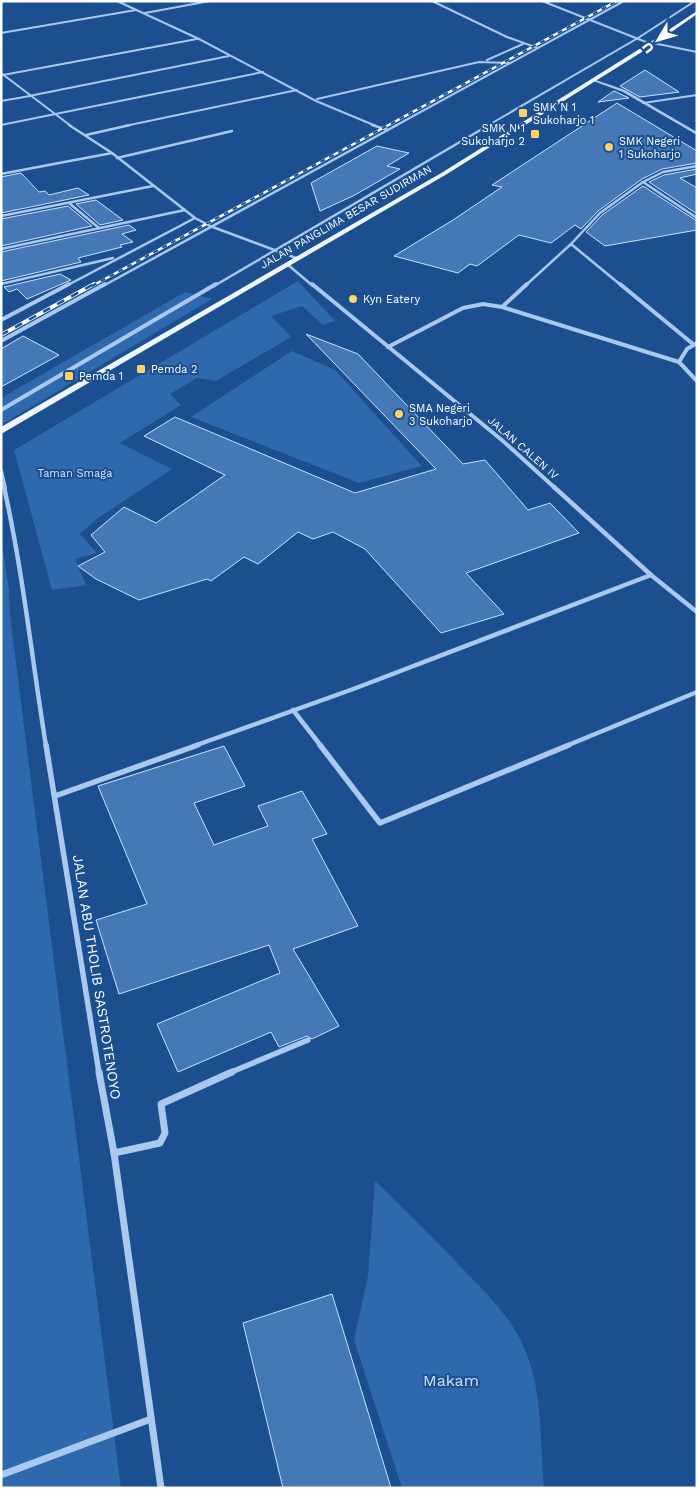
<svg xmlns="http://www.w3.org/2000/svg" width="698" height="1489" font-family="'Work Sans',sans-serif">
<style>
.green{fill:#2e69ad}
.building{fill:#4478b7;stroke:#cfe3fa}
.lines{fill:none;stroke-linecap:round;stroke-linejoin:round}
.minor-far5{stroke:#a9c9ee;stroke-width:2}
.minor-far4{stroke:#a9c9ee;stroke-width:2.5}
.minor-far3{stroke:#a9c9ee;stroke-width:4}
.minor-far2{stroke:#a9c9ee;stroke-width:4.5}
.minor-far1{stroke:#a9c9ee;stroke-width:5.5}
.minor{stroke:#a9c9ee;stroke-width:7}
.tertiary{fill:#a9c9ee;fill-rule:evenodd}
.primary{fill:#f0f6ff;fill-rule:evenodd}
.rail-far1-casing{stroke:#fff;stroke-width:2.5}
.rail-casing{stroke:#fff;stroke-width:4}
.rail-far1{stroke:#1b4f8f;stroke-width:2;stroke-dasharray:5;stroke-linecap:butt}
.rail{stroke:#1b4f8f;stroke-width:2.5;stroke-dasharray:8;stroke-linecap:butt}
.poi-dot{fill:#ffd166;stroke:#1b4f8f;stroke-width:2}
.labels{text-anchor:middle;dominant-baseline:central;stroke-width:4;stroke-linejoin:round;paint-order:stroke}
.far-poi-label{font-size:11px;fill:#fff;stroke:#1b4f8f;text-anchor:start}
.far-street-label{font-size:11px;fill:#fff;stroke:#1b4f8f}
.far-park-label{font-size:11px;fill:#cfe3fa;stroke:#1b4f8f}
.street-label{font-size:14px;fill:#fff;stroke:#1b4f8f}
.near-park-label{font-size:16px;fill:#cfe3fa;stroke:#1b4f8f}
</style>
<rect width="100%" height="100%" fill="#1b4f8f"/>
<g class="green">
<path d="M298,281l37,40 -12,4 -21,-19 -31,10 20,21 -75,44 -19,-3 -27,16 11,11 -61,38 52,26 -74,49 -18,16 17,19 -22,6 11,26 -34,5 -38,-140z"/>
<path d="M185,292l27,7 -211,126v-27z"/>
<path d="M292,351l43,19 87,96 -63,17 -168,-66z"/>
<path d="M1,537l8,52 1,27 111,872h-120z"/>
<path d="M375,1181c29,28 57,55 84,84 25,26 54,53 67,87 17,42 14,91 18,136h-142l-48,-148 14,-64z"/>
</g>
<g class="building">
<path d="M645,70l34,22 -39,5 -20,-11z"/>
<path d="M614,91l15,7 -31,4z"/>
<path d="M617,103l80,48v12l-35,6 -20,10 -44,32 -17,18 -6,-4 -24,18 -32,-8 -42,31 -7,-2 -12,9 -64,-17 59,-36 49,-33 -10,-2z"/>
<path d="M377,146l32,7 -22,13 13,3 -47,27 -33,15 -9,-28z"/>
<path d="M697,169v5l-17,4 17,10v26l-48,-32 15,-7z"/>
<path d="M21,173l18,19 6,-1 4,4 29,-7 11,7 -88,18v-36z"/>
<path d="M643,186l54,35v9l-92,16 -19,-14 16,-17z"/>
<path d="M96,200l27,20 -23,5 -24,-21z"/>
<path d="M68,206l24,20 -91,20v-27z"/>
<path d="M129,225l7,5 -14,4 11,8 -13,3 2,2 -44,11 3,4 -80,19v-29z"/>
<path d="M60,274l11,6 -44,19 -10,-10 -8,3 -5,-5z"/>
<path d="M306,334l52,20 105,110 22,-4 43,50 22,-7 29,30 -113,40 38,41 -63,19 -76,-84 -32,-17 -20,7 -15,-7 -40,32 -14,-7 -33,24 -4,-2 -68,21 -43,-21 -18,-13 27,-14 -14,-17 33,-28 32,16 69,-48 -81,-39 31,-19 180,76 81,-24z"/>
<path d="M23,336l36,19 -58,32v-38z"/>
<path d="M224,746l21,40 -51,17 20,42 54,-19 -10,-20 44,-15 25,43 -15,5 46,87 -65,23 46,77 -27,13 -5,-3 -28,11 -8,-15 -93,40 -21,-48 123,-51 -11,-28 -150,49 -23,-74 51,-16 -49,-118z"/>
<path d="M332,1294l36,118 23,76h-108l-40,-165z"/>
</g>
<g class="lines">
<g class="minor-far5">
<path d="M117,1l82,38 117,62 60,25"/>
<path d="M432,1l75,36 31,11"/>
<path d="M542,1l109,43"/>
<path d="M145,13l65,-12"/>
<path d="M1,33l135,-23"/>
<path d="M653,43l44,9"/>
<path d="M487,60l36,-16"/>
<path d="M1,73l70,53"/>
<path d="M3,75l194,-36"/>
<path d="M29,96l200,-40"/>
<path d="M317,99l162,-37 30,1"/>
<path d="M1,101l29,-5"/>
<path d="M643,103l54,-8"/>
<path d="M1,125l262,-53"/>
<path d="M125,126l172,-36"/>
<path d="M395,126l229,-125"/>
<path d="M487,126l151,-88 57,-37"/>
</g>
<g class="minor-far4">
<path d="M69,125l43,28 83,65 15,8 86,32"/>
<path d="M372,125l16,5"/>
<path d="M86,135l44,-10"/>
<path d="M117,158l115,-27"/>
<path d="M1,174l111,-21"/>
<path d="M643,182l54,36"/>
<path d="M69,203l30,25"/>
<path d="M1,216l152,-30"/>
<path d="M571,244l51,42"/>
<path d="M1,249l184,-39"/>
<path d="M287,264l26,22"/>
<path d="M1,284l112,-26"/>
<path d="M66,286l129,-68"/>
<path d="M103,286l294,-161"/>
<path d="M214,286l275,-161"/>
<path d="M525,286l46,-42 29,-31 43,-31 20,-10 34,-6"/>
</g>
<g class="minor-far3">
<path d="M312,284l191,157 52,47"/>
<path d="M620,284l73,60"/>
<path d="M502,307l25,-23"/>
<path d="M1,320l68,-36"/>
<path d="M1,341l104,-57"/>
<path d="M388,347l75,-39 20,-4 19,3 177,55 18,19"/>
<path d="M679,362l8,-13 10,-6"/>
<path d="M1,410l215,-126"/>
<path d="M1,471l4,17"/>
</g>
<g class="minor-far2">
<path d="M4,487c19,85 28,173 42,259"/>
<path d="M554,487l97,88 46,37"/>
<path d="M293,710l28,36"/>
<path d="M194,746l162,-58 295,-113"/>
<path d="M566,746l131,-54"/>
</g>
<g class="minor-far1">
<path d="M46,745l53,328"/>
<path d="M320,745l60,78 189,-78"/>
<path d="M55,796l143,-51"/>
<path d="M229,1073l79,-33"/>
</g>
<g class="minor">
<path d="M99,1072l15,81 47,335"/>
<path d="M114,1153l46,-10 5,-10 -4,-29 71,-32"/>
<path d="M1,1475l150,-56"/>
</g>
<path class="tertiary" d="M593,79l32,11 72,42v3l-74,-43 -30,-11z"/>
<path class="primary" d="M697,11v3l-44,31 -206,129 -446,260v-7l442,-255 206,-129z"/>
<defs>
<path id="rail-far1" d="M92,286l525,-285"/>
<path id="rail" d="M1,335l93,-51"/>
</defs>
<use href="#rail-far1" class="rail-far1-casing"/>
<use href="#rail" class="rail-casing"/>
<use href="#rail-far1" class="rail-far1"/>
<use href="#rail" class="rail"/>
</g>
<g class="poi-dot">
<rect x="518" y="108" width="10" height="10" rx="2.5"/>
<rect x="530" y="129" width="10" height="10" rx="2.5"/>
<circle cx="609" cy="147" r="5"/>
<circle cx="353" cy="299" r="5"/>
<rect x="136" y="364" width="10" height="10" rx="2.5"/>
<rect x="64" y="371" width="10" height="10" rx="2.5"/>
<circle cx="399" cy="414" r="5"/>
</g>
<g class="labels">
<g class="far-poi-label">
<text x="533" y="107">SMK N 1<tspan x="533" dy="13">Sukoharjo 1</tspan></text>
<text x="525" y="128" text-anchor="end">SMK N 1<tspan x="525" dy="13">Sukoharjo 2</tspan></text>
<text x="619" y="141">SMK Negeri<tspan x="619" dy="13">1 Sukoharjo</tspan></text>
<text x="363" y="299">Kyn Eatery</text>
<text x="151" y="369">Pemda 2</text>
<text x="79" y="376">Pemda 1</text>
<text x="409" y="408">SMA Negeri<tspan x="409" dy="13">3 Sukoharjo</tspan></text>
</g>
<g class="far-street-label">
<text transform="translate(346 217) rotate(-30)">JALAN PANGLIMA BESAR SUDIRMAN</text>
<text transform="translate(523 448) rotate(41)">JALAN CALEN IV</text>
</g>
<g class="far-park-label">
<text x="75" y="473">Taman Smaga</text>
</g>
<g class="street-label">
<text transform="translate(97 977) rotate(81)">JALAN ABU THOLIB SASTROTENOYO</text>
</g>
<g class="near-park-label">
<text x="451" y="1380">Makam</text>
</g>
</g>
<rect width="698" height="1489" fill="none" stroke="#ffffff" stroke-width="5"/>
<g transform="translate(658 40) rotate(232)" stroke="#1b4f8f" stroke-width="4" paint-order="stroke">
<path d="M0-4L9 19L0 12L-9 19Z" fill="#ffffff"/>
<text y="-8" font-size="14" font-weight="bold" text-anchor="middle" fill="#ffffff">U</text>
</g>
</svg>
